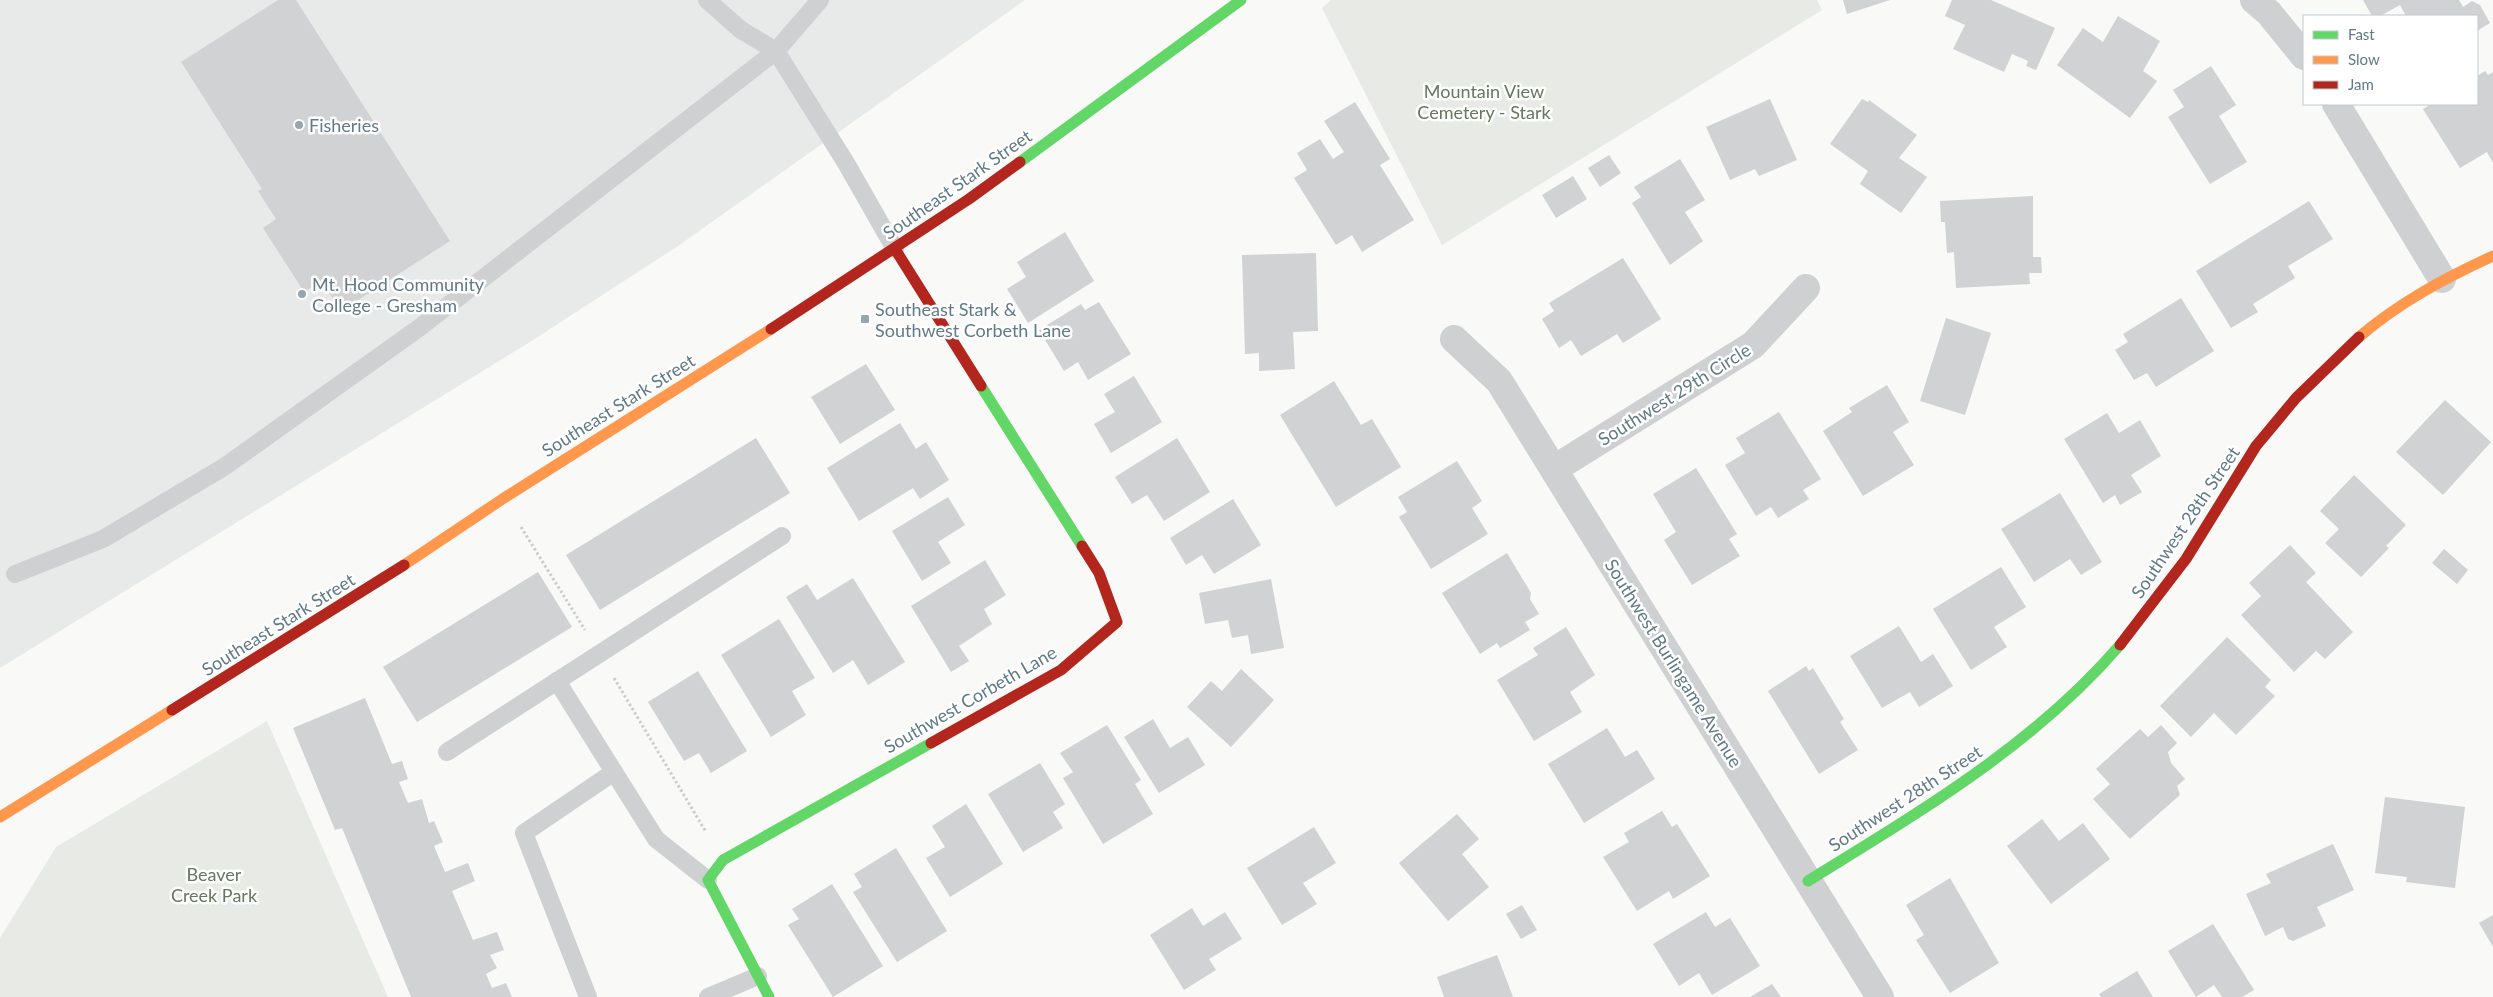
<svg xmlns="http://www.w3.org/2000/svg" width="2493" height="997" font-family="Lato,sans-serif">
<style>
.built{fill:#e8eaea}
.green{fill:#e8ebe5}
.building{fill:#d0d2d3}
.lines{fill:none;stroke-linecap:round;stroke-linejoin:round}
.path{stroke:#cccece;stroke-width:3;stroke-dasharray:2.5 2.5;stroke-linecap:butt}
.lane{stroke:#ced0d1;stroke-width:18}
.street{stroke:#ced0d1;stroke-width:28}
.fast{stroke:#63d668;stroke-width:11}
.slow{stroke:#ff974d;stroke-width:11}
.jam{stroke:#b3261e;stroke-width:11}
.poi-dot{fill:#96a6ae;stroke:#fff;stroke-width:2}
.labels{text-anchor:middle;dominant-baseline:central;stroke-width:5;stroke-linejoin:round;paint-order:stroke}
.park-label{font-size:18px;fill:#66775d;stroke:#fff}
.poi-label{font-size:18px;fill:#617a86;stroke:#fff;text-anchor:start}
.street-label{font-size:18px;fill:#617a86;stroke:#fff}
</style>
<rect width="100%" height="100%" fill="#f9f9f8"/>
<path class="built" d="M0,0h1025l-347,246 -148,96 -530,326z"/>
<g class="green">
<path d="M1331,0h486l5,10 -380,235 -120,-237z"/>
<path d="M267,721l121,276h-388v-59l56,-91z"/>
</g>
<g class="building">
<path d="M278,0h18l154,241 -109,70 -20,-30 -17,11 -41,-64 13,-9 -18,-28 4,-2 -81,-127z"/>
<path d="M1843,0h47l-43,14z"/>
<path d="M1952,0h39l64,28 -19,42 -10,-4 2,-5 -16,-7 -8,18 -51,-23 12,-24 -20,-9z"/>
<path d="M2363,0h96l4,7 9,-6 8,4 10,18 -13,8v-15h-71l-6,-11 -20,11h-8z"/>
<path d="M2118,16l42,25 -17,30 14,10 -27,37 -73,-53 26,-37 20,14z"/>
<path d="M2211,66l25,39 -17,11 28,46 -37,22 -42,-67 16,-10 -11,-17z"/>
<path d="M2485,71l3,4 5,-3v91l-6,-11 -27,16 -37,-59 8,-5h46v-28z"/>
<path d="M1770,99l27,61 -38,16 -4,-7 -25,11 -24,-53z"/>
<path d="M1862,99l6,3 1,-2 48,35 -18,23 28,19 -26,36 -41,-29 8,-13 -38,-27z"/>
<path d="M1355,102l35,57 -10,6 34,55 -52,32 -10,-17 -16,10 -42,-67 13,-8 -10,-17 23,-14 13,20 11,-7 -20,-31z"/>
<path d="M1609,155l12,18 -21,14 -12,-19z"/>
<path d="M1680,159l25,41 -20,12 18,29 -33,24 -38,-62 9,-6 -7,-10z"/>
<path d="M1573,176l14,23 -31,19 -14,-23z"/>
<path d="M2033,196v61h8l1,16h-13l1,11 -74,4 -2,-36 -7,1 -2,-31h-4l-1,-21z"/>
<path d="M2309,201l24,38 -45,27 7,12 -42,26 5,8 -27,16 -35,-57z"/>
<path d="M1065,232l29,49 -66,42 -21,-34 19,-12 -9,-15z"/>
<path d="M1316,253l2,78 -25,1 2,37 -36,2v-18l-14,1 -3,-99z"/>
<path d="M1623,258l38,61 -38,24 -6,-9 -36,22 -10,-16 -12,8 -17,-29 12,-8 -5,-8z"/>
<path d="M2181,298l33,53 -58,36 -9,-14 -13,7 -19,-30 13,-8 -5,-8z"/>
<path d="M1099,302l32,52 -43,26 -10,-18 -14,9 -25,-41 42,-26 4,6z"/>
<path d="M1946,318l45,15 -26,82 -45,-14z"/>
<path d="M866,364l29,46 -55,34 -29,-47z"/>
<path d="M1134,376l28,46 -51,31 -17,-29 21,-12 -11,-18z"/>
<path d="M1334,381l27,44 11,-6 29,48 -65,40 -56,-92z"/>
<path d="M1887,385l22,37 -16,10 21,33 -51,31 -40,-65 29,-19 -3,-4z"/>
<path d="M2445,400l46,42 -48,53 -47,-43z"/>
<path d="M1779,412l42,67 -18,11 6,9 -31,19 -7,-11 -15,9 -31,-51 20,-12 -9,-15z"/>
<path d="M2107,413l12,20 21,-13 21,36 -30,19 11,17 -22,13 -5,-10 -12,8 -39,-64z"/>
<path d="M900,423l16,26 10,-7 23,38 -29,19 -7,-11 -54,33 -32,-53z"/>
<path d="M756,438l34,55 -190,117 -34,-55z"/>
<path d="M1177,438l33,54 -46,29 -17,-26 -15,9 -17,-27z"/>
<path d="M1457,461l25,40 -10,7 16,26 -57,35 -32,-52 8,-5 -9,-15z"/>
<path d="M1696,468l41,66 -8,5 11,17 -48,29 -28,-45 12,-8 -23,-38z"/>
<path d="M2354,475l52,50 -20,21 3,2 -28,29 -36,-34 14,-14 -19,-18z"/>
<path d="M2060,493l42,69 -21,13 -11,-16 -36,23 -33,-53z"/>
<path d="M948,497l17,28 -27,17 13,21 -29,18 -30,-50z"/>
<path d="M1233,499l28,46 -47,29 -12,-19 -16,10 -16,-27z"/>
<path d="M2290,545l26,28 -10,9 47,50 -28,27 -9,-8 -22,21 -53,-57 20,-19 -12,-13z"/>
<path d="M2444,549l24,21 -11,14 -25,-21z"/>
<path d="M1507,553l24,40 -1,6 9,15 -14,8 5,8 -30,18 -3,-5 -17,11 -38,-61z"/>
<path d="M985,560l21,35 -22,14 8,15 -33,22 10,15 -18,11 -40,-66z"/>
<path d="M2001,567l25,40 -32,20 13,20 -36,23 -38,-61z"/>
<path d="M538,572l34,55 -155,95 -34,-55z"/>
<path d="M853,578l52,84 -37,23 -15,-25 -20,13 -47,-76 21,-13 10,16z"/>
<path d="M1271,579l13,69 -33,6 -3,-19 -16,3 -4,-18 -23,4 -6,-31z"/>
<path d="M779,619l36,59 -23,13 14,24 -35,22 -50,-82z"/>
<path d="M1899,626l22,36 12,-8 20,32 -34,21 -9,-15 -28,16 -32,-52z"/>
<path d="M1566,627l29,48 -25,17 12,20 -48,29 -37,-61 41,-25 -5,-7z"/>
<path d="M2227,637l44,43 -6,7 10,9 -39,39 -22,-22 -23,24 -31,-31z"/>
<path d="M1806,666l3,5 4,-3 31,51 -4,3 18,28 -39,24 -51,-83z"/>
<path d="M1241,669l33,31 -43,47 -44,-40 24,-26 11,10z"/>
<path d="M698,671l49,80 -36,22 -12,-20 -15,8 -36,-59z"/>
<path d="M365,698l27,66 10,-3 6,18 -9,3 9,21 14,-4 7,24 5,-2 9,21 -9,4 11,26 23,-9 7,18 -23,10 21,49 24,-8 7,18 -14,5 7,13 -11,6 6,14 14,-5 6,14h-101l-69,-169 -7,2 -42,-102z"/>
<path d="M1153,719l17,29 18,-11 17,28 -46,28 -35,-56z"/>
<path d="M1107,725l34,55 -6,4 18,30 -50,30 -40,-66 10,-6 -13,-19z"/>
<path d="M2161,725l16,18 -9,9 3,11 14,16 -8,7 3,9 -50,44 -37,-40 17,-15 -14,-15 44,-40 8,8z"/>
<path d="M1607,728l18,29 12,-7 18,29 -71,44 -36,-59z"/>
<path d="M1040,763l25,41 -12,8 10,16 -40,24 -35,-58z"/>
<path d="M2385,797l80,10 -10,81 -49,-6 1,-5 -32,-4z"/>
<path d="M966,804l37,60 -53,33 -24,-39 19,-11 -13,-21z"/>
<path d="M1662,811l10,16 5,-3 33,52 -37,23 -4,-8 -32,20 -34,-54 26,-15 -5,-9z"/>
<path d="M1457,814l22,25 -17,15 27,33 -41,34 -49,-58z"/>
<path d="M2042,819l17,22 24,-18 27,36 -59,45 -44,-58z"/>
<path d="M1314,827l22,36 -33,20 14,21 -35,21 -35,-57z"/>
<path d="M2333,844l21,46 -37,17 9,19 -33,15 -5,-2 -5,-12 -18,9 -19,-42 25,-11 -5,-9z"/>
<path d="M896,848l51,83 -50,31 -44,-70 9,-5 -8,-13z"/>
<path d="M1950,878l49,85 -49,30 -34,-53 8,-5 -18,-30z"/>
<path d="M832,884l51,82 -50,31 -45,-72 11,-6 -7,-10z"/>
<path d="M1522,905l15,25 -16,9 -15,-25z"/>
<path d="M1192,908l11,18 22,-14 17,27 -33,20 7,11 -32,20 -34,-55z"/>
<path d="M1706,912l9,15 15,-9 30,48 -48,29 -13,-22 -20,13 -26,-42z"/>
<path d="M2493,915v32l-14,-24z"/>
<path d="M2213,924l41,66 -12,7h-20l-8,-12 -18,12 -28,-46z"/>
<path d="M1497,955l16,42h-69l-7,-20z"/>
<path d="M2137,971l16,26h-52l-2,-3z"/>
<path d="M1772,984l9,13h-31z"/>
</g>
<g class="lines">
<g class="path">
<path d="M521,527l64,103"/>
<path d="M614,678l92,154"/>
</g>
<g class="lane">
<path d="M707,0l34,30 35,21 44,-51"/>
<path d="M15,574l88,-35 121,-72 195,-139 357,-277 70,112 49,86"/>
<path d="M557,681l99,158 52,41"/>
<path d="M447,752l335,-216"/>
<path d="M588,997l-64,-164 90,-61"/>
<path d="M708,997l50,-21"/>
</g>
<g class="street">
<path d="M2254,0l15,13 35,43"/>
<path d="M2336,104l106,175"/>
<path d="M1454,339l45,42 381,616"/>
<path d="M1554,469l199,-124 53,-57"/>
</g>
<g class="fast">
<path d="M1020,162l221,-162"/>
<path d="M981,386l101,160"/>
<path d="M1808,881c111,-69 225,-135 312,-236"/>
<path d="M769,997l-61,-117 15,-20 208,-117"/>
</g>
<g class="slow">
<path d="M2359,337c41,-35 86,-59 134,-81"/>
<path d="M404,565l100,-67 267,-169"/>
<path d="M0,817l172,-107"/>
</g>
<g class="jam">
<path d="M895,249l86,137"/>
<path d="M771,329l198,-130 51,-37"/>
<path d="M2120,645l66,-86 70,-113 40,-48 63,-61"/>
<path d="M172,710l232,-145"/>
<path d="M931,743l130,-73 56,-48 -18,-49 -17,-27"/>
</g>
</g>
<g class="poi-dot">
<circle cx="299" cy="125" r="5"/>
<circle cx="302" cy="294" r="5"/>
<rect x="860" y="314" width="10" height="10" rx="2.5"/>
</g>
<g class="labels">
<g class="park-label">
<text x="1484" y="91">Mountain View<tspan x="1484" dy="21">Cemetery - Stark</tspan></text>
<text x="214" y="874">Beaver<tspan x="214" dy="21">Creek Park</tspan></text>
</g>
<g class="poi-label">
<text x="309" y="125">Fisheries</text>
<text x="312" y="284">Mt. Hood Community<tspan x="312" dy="21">College - Gresham</tspan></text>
<text x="875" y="309">Southeast Stark &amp;<tspan x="875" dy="21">Southwest Corbeth Lane</tspan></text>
</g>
<g class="street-label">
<text transform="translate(957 184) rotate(-35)">Southeast Stark Street</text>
<text transform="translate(1674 394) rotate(-32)">Southwest 29th Circle</text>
<text transform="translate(618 405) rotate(-32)">Southeast Stark Street</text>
<text transform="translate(2185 522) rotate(-56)">Southwest 28th Street</text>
<text transform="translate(278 624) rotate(-32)">Southeast Stark Street</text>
<text transform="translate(1674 663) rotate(58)">Southwest Burlingame Avenue</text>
<text transform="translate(970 699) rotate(-30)">Southwest Corbeth Lane</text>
<text transform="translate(1905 798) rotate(-33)">Southwest 28th Street</text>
</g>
</g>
<rect x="2303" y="15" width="175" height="90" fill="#ffffff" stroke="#c0cacf"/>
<rect x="2313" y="31" width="25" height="8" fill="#63d668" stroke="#c0cacf"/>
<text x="2348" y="40" font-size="15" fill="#617a86">Fast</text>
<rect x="2313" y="56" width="25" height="8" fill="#ff974d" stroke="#c0cacf"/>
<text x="2348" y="65" font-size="15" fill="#617a86">Slow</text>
<rect x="2313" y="81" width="25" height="8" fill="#b3261e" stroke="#c0cacf"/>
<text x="2348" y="90" font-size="15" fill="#617a86">Jam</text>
</svg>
